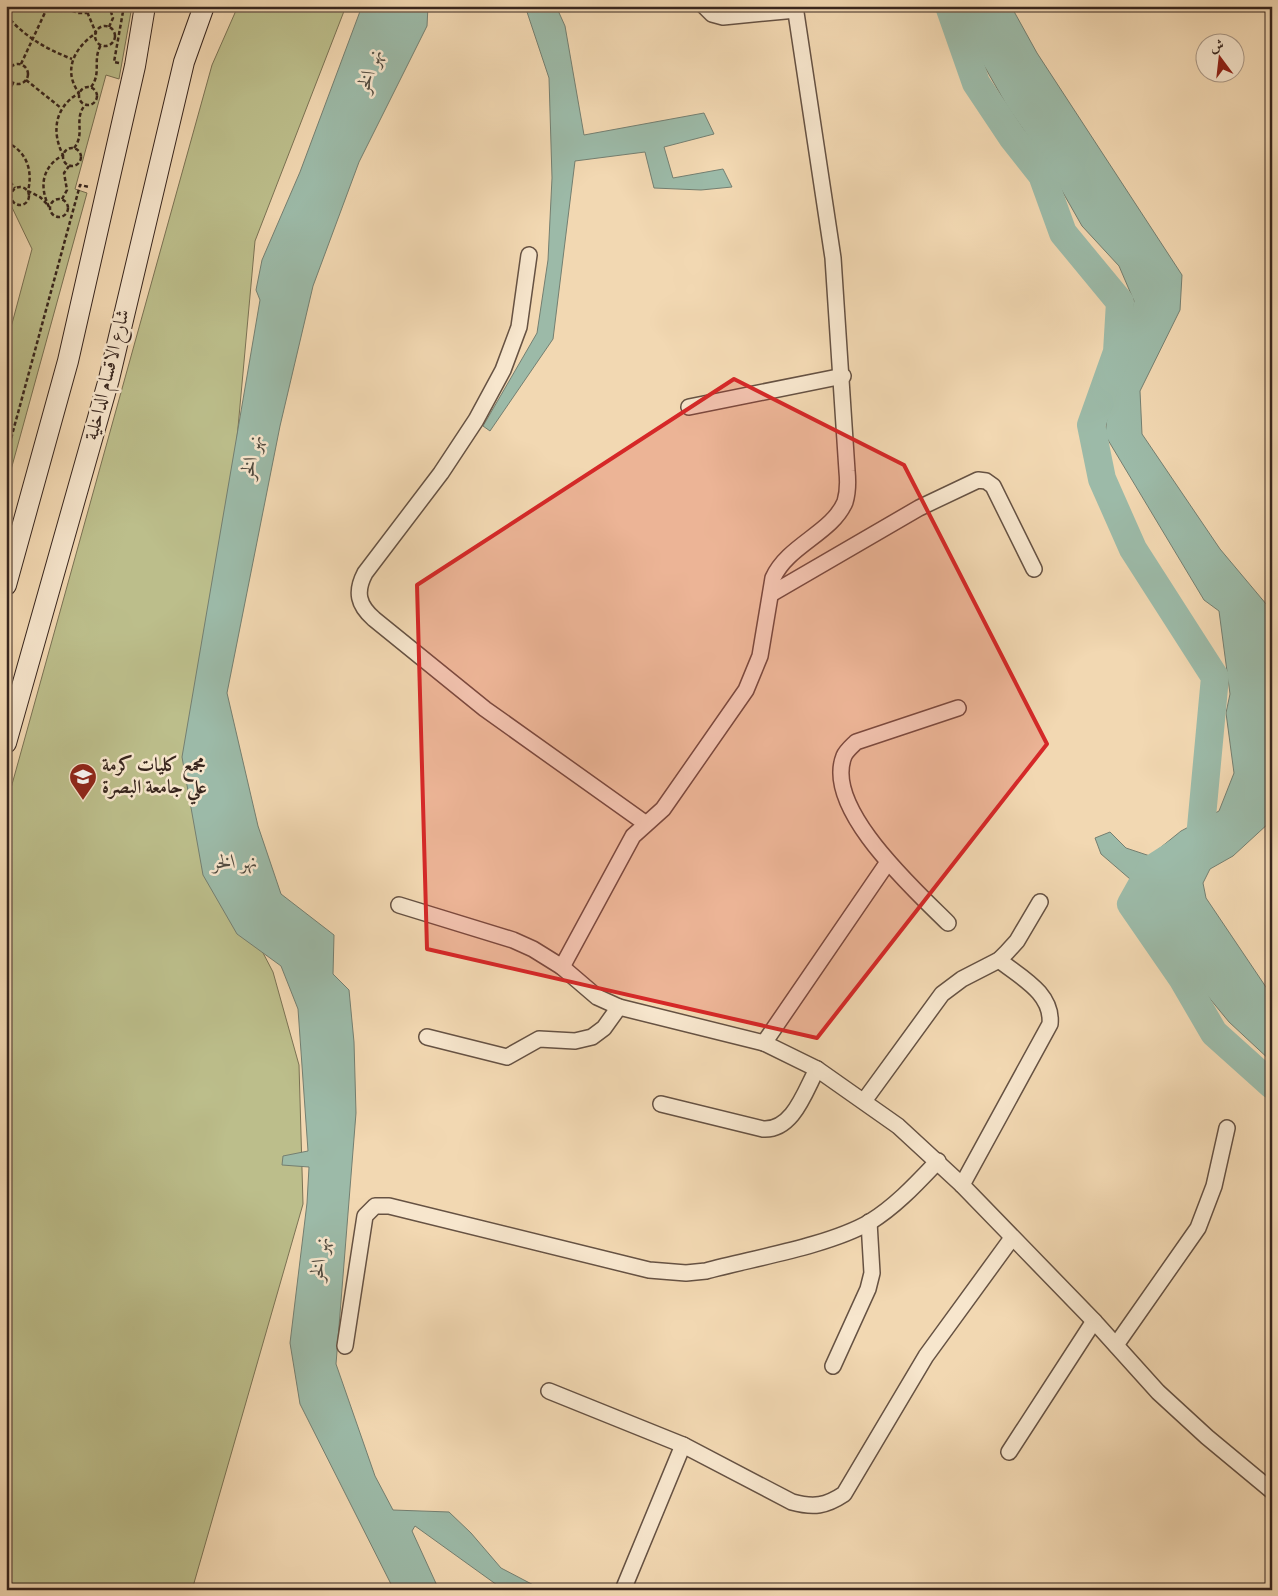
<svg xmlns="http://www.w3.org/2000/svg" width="1278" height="1596" font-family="'IM FELL English',Amiri,serif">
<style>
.green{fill:#bcbe8b;stroke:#7a7254}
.water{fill:#9cbaa8;stroke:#747f71}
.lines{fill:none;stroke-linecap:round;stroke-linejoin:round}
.river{stroke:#9cbaa8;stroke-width:28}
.street-casing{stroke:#665243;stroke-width:18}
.secondary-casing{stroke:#38261e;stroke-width:22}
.path{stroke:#38261e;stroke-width:2.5;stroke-dasharray:4 2.5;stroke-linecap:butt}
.street{stroke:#f7e6cd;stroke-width:15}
.secondary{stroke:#f7e6cd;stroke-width:20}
.marked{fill:#d62828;fill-opacity:0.2;stroke:#d62828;stroke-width:4;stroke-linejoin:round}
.labels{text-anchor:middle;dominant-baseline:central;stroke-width:5;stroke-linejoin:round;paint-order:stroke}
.street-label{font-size:19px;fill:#38261e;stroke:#f7e6cd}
.poi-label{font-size:19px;font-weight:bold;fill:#38261e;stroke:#f7e6cd;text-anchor:start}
.water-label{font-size:20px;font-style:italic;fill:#514b40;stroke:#f7e6cd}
</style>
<rect width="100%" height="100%" fill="#f2d8b2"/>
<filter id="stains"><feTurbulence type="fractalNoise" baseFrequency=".004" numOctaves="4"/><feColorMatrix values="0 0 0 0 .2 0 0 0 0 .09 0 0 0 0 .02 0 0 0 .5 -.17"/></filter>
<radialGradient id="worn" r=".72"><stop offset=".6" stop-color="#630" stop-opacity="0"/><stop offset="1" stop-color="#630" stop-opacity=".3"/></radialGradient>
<g class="green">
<path d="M6,6h126l-13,73 -13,-4 -31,114 12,4 -81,295v-142l26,-97 -26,-54z"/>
<path d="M238,6h108l-91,235 -54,593 72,138 26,93 4,139 -111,386h-186v-784l206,-741z"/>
</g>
<g class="water">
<path d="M362,6h66l-1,20 -68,136 -46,124 -33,140 -53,267 31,133 23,68 53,41 -1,39 16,16 5,52 2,71 -20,251 39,112 18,34 56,2 22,21 30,35 42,22h-39l-89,-64 -3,5 27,59h-45l-94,-186 -10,-61 17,-140 2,-36 -27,-2 1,-9 25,-5 -10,-142 -17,-43 -44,-32 -34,-59 -21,-118 78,-457 -4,-10 6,-30 38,-88z"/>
<path d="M525,6h31l9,20 19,109 120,-22 10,21 -50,13 9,31 50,-9 9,18 -31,3 -47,-2 -9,-36 -70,9 -22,178 -63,92 -7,-5 54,-93 11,-73 4,-82 -3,-100z"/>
<path d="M961,6h50l26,47 145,222 -2,35 -40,81 2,43 78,115 52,62 -2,211 -37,34 -23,13 -7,14 3,15 66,98v66l-43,-40 -32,-39 -67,-104 -29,-25 -6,-16 15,-6 16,16 24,8 31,-25 38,-20 15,-38 -8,-60 4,-19 -11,-83 -15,-11 -99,-165 4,-35 25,-99 -15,-35 -37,-40 -37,-65 -38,-55 -37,-65z"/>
</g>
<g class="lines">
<path class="river" d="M949,6l27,77 36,54 30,38 21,58 57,69 -3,50 -26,73 11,54 31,70 82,128 -15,161 -50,32 -19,34 51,74 32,55 58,52"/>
<defs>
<g id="street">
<path d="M704,6l8,8 11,3 73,-7"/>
<path d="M529,255l-10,72 -16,43 -27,50 -35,53 -76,100c-10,19 -7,32 9,46l111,90 160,114"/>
<path d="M689,407l154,-31"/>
<path d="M771,594l148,-86 59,-28 8,1 7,5 41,83"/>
<path d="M399,905l114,35 20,9 29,18 35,30 22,10 145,36 53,26 81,57 64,59 132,136 64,71 49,45 65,54"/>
<path d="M948,923c-33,-33 -125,-115 -104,-167 2,-5 8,-10 12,-14l102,-34"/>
<path d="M562,967l71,-131 30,-27 83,-119 14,-34 13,-78c15,-33 59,-45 72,-76 3,-10 3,-21 2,-31l-14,-213 -38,-252"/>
<path d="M427,1037l80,20 32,-18 36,2 17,-4 12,-9 15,-21"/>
<path d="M764,1043l124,-181"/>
<path d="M864,1101l78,-107 20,-15 37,-19 8,-8 10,-11 23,-39"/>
<path d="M661,1104l102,25c30,2 42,-38 54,-60"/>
<path d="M962,1185l88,-161c3,-31 -30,-47 -51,-64"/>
<path d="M1116,1345l82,-117 16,-42 13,-58"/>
<path d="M345,1346l20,-130 10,-10h14l260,64 37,3 20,-2c48,-13 122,-25 164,-49 26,-16 47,-39 68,-61"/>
<path d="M833,1366l35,-77 4,-16 -3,-51"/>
<path d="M549,1391l134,54 109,57c22,6 34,4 52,-8l82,-138 86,-118"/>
<path d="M1009,1452l85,-131"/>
<path d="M623,1590l60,-145"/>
</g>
<g id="secondary">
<path d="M6,585l62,-224 67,-295 10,-60"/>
<path d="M6,743l103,-364 75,-317 20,-56"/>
</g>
</defs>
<use href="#street" class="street-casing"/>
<use href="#secondary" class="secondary-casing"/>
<g class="path">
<path d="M60,6l18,7h9"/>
<path d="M6,15c19,22 40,34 66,44"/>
<circle cx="105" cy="36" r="10"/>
<path d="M109,27l4,-9 -4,-12"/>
<path d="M119,63l-5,-1 10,-56"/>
<circle cx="18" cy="74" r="10"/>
<path d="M21,64l27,-58"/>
<path d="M26,80l35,28"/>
<circle cx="88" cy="96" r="9"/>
<path d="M91,87c11,-14 1,-27 10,-42"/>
<path d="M6,98l7,-15"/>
<path d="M6,116v18"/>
<path d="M6,142c21,9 27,29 22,49l12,6 7,7"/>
<circle cx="72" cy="157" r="9"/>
<path d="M74,148c12,-15 -1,-28 11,-43"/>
<path d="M6,158l2,8 -2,8"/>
<path d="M6,177l9,11"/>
<circle cx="20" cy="196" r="9"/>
<circle cx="59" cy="208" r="9"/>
<path d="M62,199l5,-9 -3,-17 5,-7"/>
<path d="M49,207c-10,-21 -7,-40 14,-52 -12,-24 -8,-48 16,-62 -17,-23 -4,-46 17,-60l-8,-19v-8"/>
<path d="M6,457l74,-272 9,2"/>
</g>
<use href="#street" class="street"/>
<use href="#secondary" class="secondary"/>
</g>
<path class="marked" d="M734,379l170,86 143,279 -230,294 -390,-89 -10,-364z"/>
<defs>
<symbol id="university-pin" viewBox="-11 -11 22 30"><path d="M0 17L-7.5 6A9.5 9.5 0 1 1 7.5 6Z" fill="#8f2418" stroke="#f7e6cd"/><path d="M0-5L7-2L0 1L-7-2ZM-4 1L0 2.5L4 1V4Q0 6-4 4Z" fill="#fff"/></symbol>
</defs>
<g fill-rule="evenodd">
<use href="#university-pin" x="67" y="761" width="32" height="43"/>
</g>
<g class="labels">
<g class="street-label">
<text transform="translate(108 375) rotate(-76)">شارع الاقسام الداخلية</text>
</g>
<g class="poi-label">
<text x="102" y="766">مجمع كليات كرمة<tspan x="102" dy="22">علي جامعة البصرة</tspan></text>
</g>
<g class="water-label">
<text transform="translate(370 71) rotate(-70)">نهر الخر</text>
<text transform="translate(252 457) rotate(-77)">نهر الخر</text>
<text x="235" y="862">نهر الخر</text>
<text transform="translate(320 1259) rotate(-81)">نهر الخر</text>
</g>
</g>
<rect width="1278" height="1596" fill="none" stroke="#f2d8b2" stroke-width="25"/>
<rect x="8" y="8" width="1263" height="1581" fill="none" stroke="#38261e" stroke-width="2.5"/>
<rect x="12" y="12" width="1253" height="1571" fill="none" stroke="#38261e"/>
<g transform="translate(1220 58) rotate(345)"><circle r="24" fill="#f7e6cd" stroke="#ab9987"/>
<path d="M0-4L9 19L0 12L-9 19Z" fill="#8f2418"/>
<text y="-8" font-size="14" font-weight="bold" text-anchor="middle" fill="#38261e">ش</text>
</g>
<rect width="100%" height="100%" filter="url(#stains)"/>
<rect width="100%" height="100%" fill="url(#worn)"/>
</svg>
